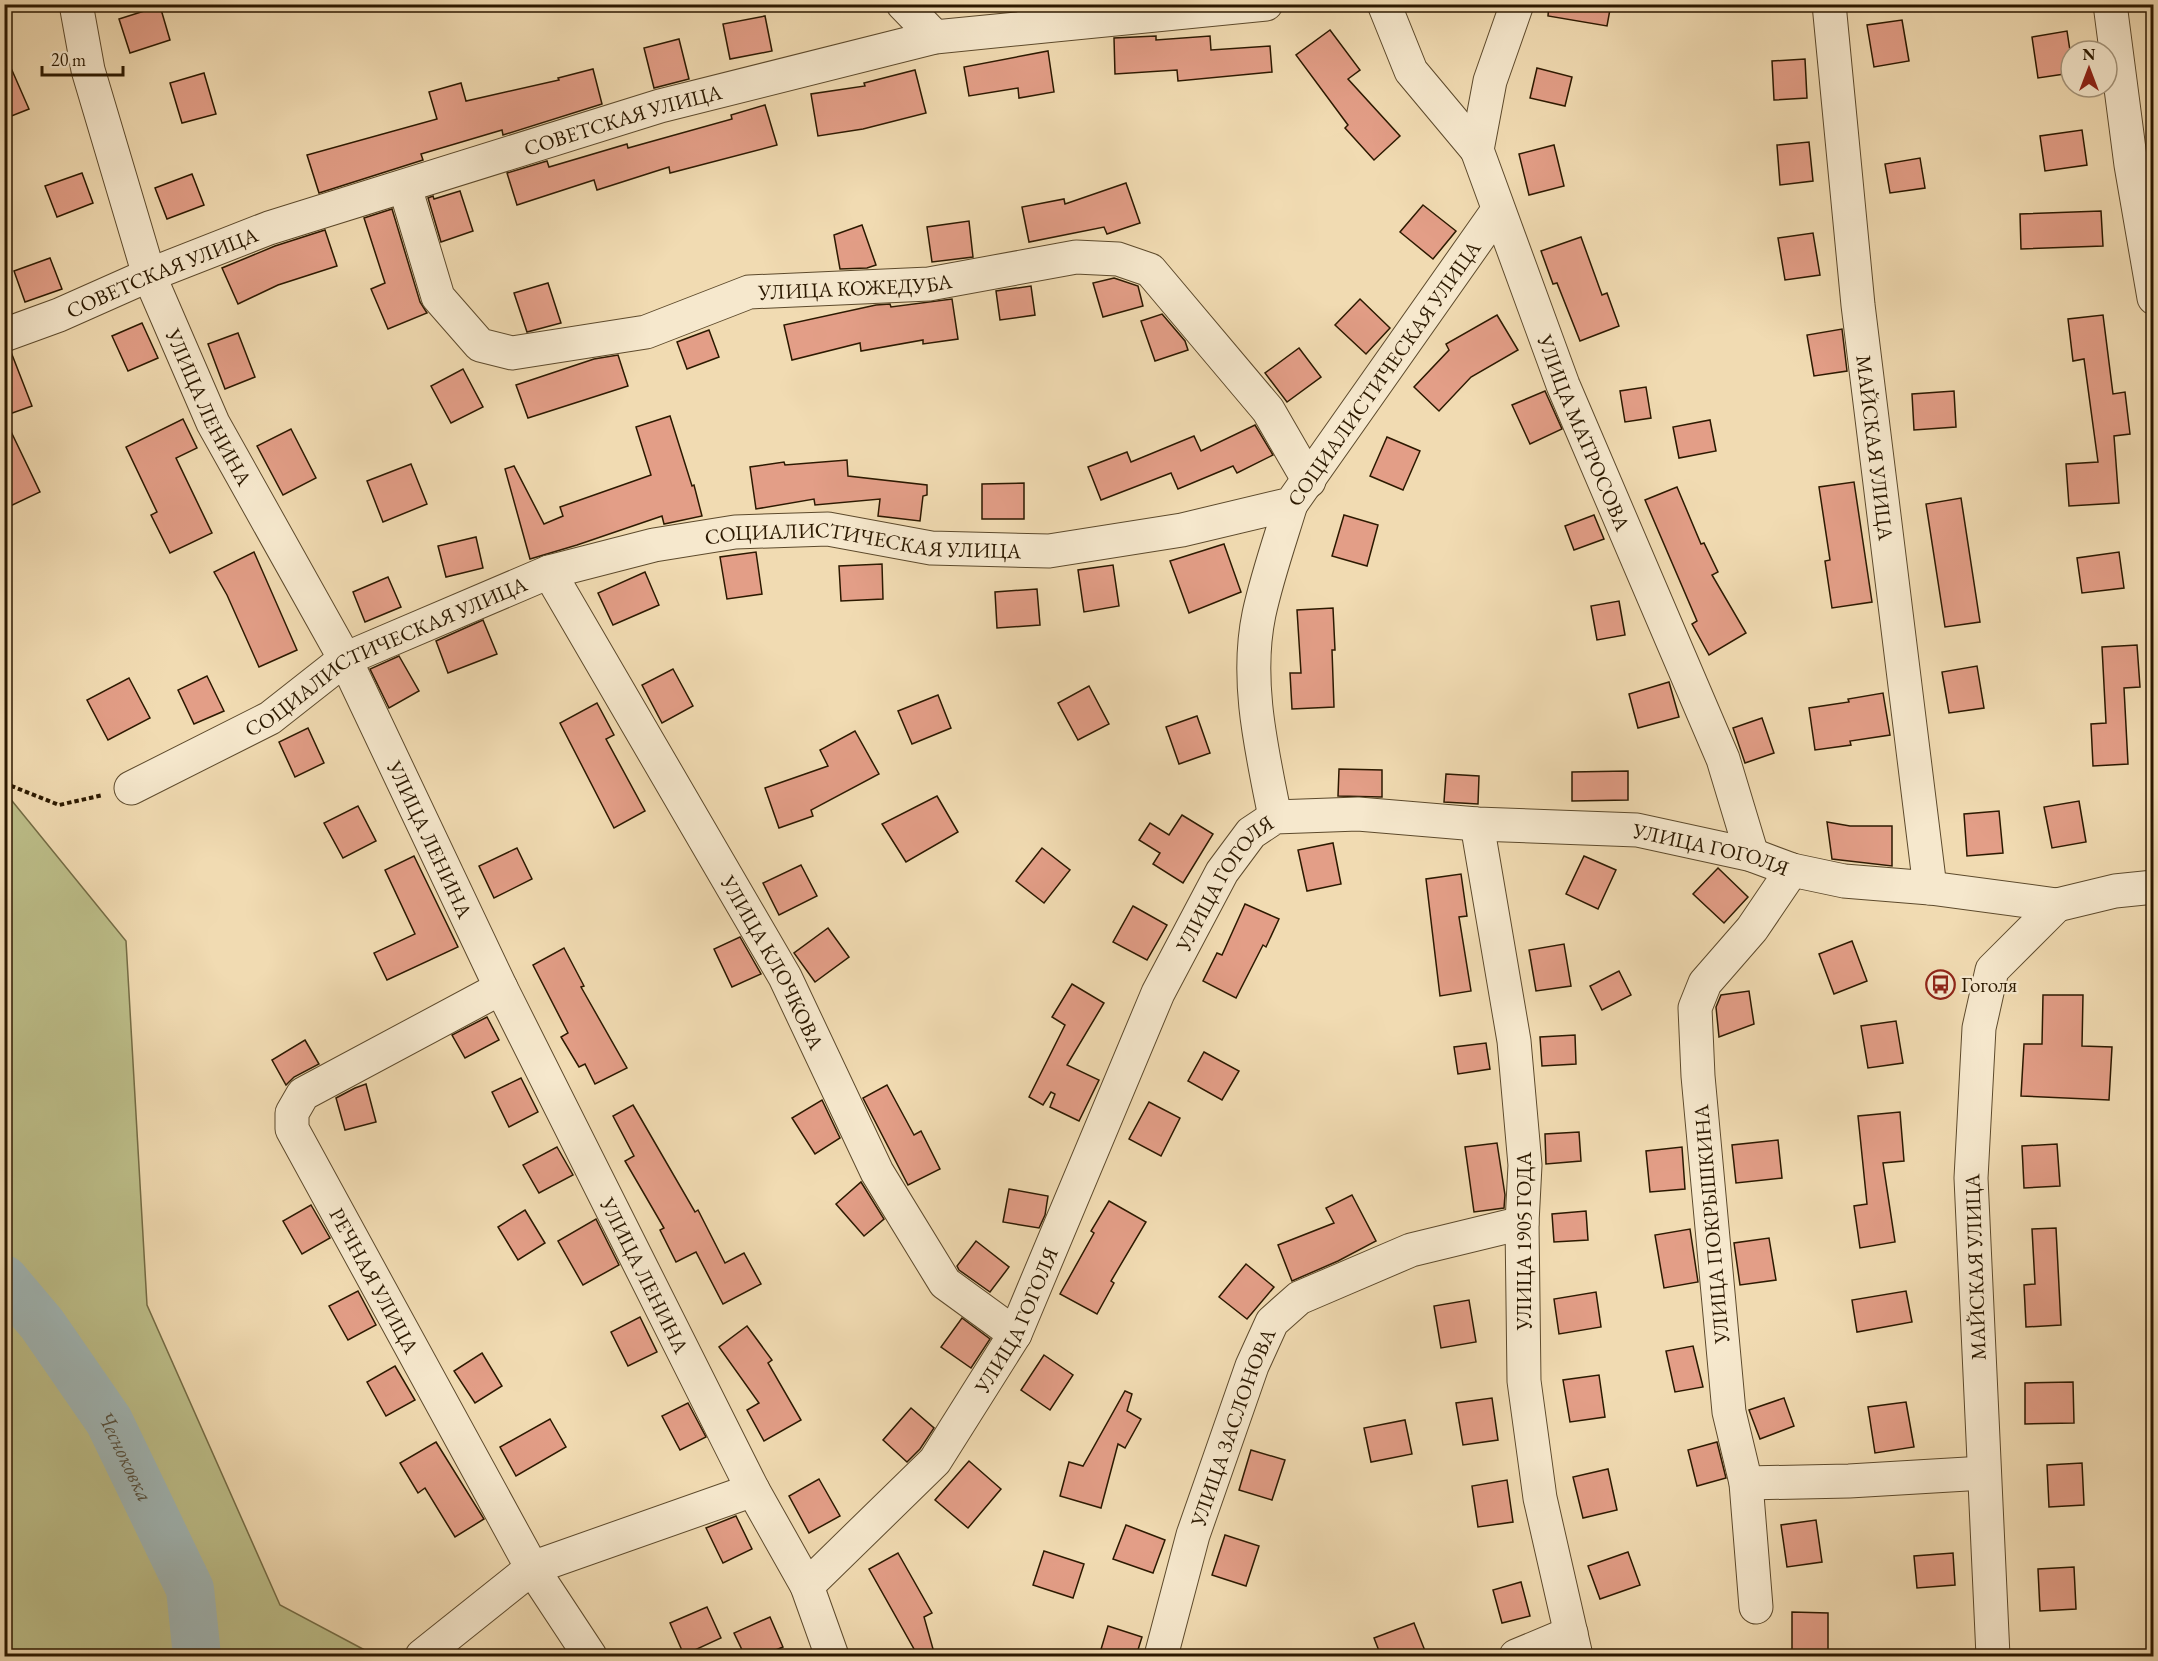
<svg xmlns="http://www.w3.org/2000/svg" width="2158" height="1661" font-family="'EB Garamond',serif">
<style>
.green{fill:#bdbf8a;stroke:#746c45;stroke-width:1.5}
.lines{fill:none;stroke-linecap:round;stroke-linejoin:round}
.river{stroke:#a1b8b8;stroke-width:48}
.building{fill:#e39e87;stroke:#2c1900;stroke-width:1.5}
.minor-casing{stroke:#5d4a2c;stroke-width:35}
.path{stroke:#2c1900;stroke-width:4;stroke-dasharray:4.5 3;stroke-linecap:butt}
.minor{stroke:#f6e8cd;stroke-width:33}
.labels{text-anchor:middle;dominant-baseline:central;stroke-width:4.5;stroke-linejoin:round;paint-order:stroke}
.street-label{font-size:21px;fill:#2c1900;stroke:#f6e8cd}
.poi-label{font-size:21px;fill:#2c1900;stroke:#f6e8cd;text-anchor:start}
.water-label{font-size:22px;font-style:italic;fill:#555140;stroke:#f6e8cd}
</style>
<rect width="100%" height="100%" fill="#f1dbb2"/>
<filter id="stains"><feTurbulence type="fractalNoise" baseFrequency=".00333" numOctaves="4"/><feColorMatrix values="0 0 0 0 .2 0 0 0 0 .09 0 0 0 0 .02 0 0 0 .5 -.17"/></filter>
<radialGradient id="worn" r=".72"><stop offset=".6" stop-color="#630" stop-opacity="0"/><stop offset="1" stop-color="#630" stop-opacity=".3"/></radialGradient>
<path class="green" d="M4,791l122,150 21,364 133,300 96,51h-371z"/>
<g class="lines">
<path class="river" id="s1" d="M4,1279l38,45 67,97 81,168 7,67"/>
</g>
<g class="building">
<path d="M1549,4h62l-4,22 -59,-10z"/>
<path d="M160,6l10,34 -40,13 -11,-34z"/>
<path d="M765,16l7,35 -42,8 -7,-35z"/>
<path d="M1902,20l7,41 -35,6 -7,-42z"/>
<path d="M1330,30l30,40 -12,9 52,57 -26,24 -29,-32 3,-3 -52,-70z"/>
<path d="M2067,31l4,26v16l-33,5 -6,-41z"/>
<path d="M1156,36v4l54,-4 1,14 59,-4 2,26 -94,9 -1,-11 -62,4 -1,-36z"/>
<path d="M679,39l10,40 -35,9 -10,-40z"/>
<path d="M1048,51l6,41 -35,6 -1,-10 -49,8 -5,-29z"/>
<path d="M4,52l25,57 -25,10z"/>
<path d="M1805,59l2,39 -33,2 -2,-39z"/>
<path d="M1537,68l35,9 -7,29 -35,-8z"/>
<path d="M593,69l9,35 -99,31 -1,-5 -81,24 2,6 -104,33 -12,-38 130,-36 -8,-27 32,-9 5,18 93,-21 -1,-2z"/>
<path d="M915,70l11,43 -63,16 -45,7 -7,-42 54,-8 -1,-3z"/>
<path d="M204,73l12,41 -34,9 -12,-40z"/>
<path d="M765,105l12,40 -107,28 -1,-6 -72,23 -3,-10 -77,25 -10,-32 40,-12 2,6 78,-23 1,4 104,-29 -1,-4z"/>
<path d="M2082,130l5,35 -42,6 -5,-35z"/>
<path d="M1809,142l4,39 -33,4 -3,-40z"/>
<path d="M1554,145l10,41 -35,9 -10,-41z"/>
<path d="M1920,158l5,30 -35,5 -5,-29z"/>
<path d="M82,173l11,30 -36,14 -12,-31z"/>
<path d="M192,174l12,31 -37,14 -12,-31z"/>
<path d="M1126,183l14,40 -33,11 -3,-7 -75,15 -7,-35 42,-8 1,5z"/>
<path d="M460,191l13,40 -32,11 -13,-44 5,-2 1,3z"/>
<path d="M1423,205l33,26 -23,28 -33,-27z"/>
<path d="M392,209l28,93 7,11 -39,16 -17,-40 14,-6 -21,-65z"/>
<path d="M2101,211l2,35 -82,3 -1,-35z"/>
<path d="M969,221l4,36 -41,5 -5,-35z"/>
<path d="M862,225l14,40 -9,3 -27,1 -6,-34z"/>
<path d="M325,230l12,36 -59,19 -40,19 -16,-36 53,-22z"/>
<path d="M1813,233l7,42 -35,5 -7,-42z"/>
<path d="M1581,237l21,58 5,-2 12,33 -39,15 -23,-58 -4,1 -12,-33z"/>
<path d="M50,258l12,31 -37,13 -11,-31z"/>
<path d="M1114,278l24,8 5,20 -40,11 -10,-34z"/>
<path d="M548,283l13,40 -34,9 -13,-39z"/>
<path d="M1031,286l4,29 -35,5 -4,-29z"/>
<path d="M952,299l6,40 -35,5v-4l-62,11 -1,-8 -68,17 -8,-35 92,-20 14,-1 1,3z"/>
<path d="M1360,299l30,29 -24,26 -31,-29z"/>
<path d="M1162,314l23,27 3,9 -33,11 -14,-40z"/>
<path d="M1497,315l21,35 -47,27 -32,34 -25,-24 35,-37 -3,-6z"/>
<path d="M2103,315l10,79 12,-2 5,42 -16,2 5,67 -50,3 -3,-42 32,-2 -14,-103 -11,2 -5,-42z"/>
<path d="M142,323l16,35 -30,13 -16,-35z"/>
<path d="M1842,329l5,42 -33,5 -7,-41z"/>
<path d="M709,330l10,27 -32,12 -10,-27z"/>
<path d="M238,333l17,44 -30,12 -17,-45z"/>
<path d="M1299,348l22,29 -34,25 -22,-29z"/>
<path d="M11,352l21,54 -28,10v-63z"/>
<path d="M618,355l10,31 -100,32 -12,-33 78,-26z"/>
<path d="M463,369l20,38 -32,16 -20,-37z"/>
<path d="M1646,387l5,31 -26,4 -5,-31z"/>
<path d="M1545,391l17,38 -32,15 -18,-39z"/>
<path d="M1954,391l2,36 -42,3 -2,-36z"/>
<path d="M670,416l22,70 2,-1 8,31 -38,8 -2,-8 -85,29 -47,14 -25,-90 9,-3 30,58 19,-8 -3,-9 91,-32 -15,-48z"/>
<path d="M4,417l36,75 -36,17z"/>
<path d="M183,419l14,29 -21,10 36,75 -42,20 -19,-38 6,-3 -31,-65z"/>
<path d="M1710,420l6,31 -37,7 -6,-31z"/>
<path d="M1255,425l18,30 -36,18 -4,-7 -55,23 -7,-16 -70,27 -13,-33 39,-15 4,10 63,-26 7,15z"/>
<path d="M291,429l25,49 -33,17 -26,-49z"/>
<path d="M1387,437l33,14 -17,39 -33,-14z"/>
<path d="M847,460l1,16 79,9v10l-4,1 -3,25 -42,-5 2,-17 -65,6 -1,-6 -58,10 -6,-42 34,-5 1,3z"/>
<path d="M411,464l16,40 -44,18 -16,-41z"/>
<path d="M1854,482l18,120 -40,6 -7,-47 5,-1 -11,-73z"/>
<path d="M1024,483v36h-42v-35z"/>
<path d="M1677,487l24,57 3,-1 14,29 -6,3 34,58 -37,22 -17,-31 5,-3 -52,-121z"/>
<path d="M1961,498l19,124 -35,5 -19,-123z"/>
<path d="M1344,515l34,10 -11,41 -35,-10z"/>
<path d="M1594,515l10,24 -30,11 -9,-24z"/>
<path d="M476,537l7,31 -37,9 -8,-31z"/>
<path d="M1224,544l17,48 -52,21 -19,-52z"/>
<path d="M254,552l43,98 -38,17 -32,-72 -13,-23z"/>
<path d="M756,552l6,42 -35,5 -7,-42z"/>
<path d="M2119,552l5,36 -42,5 -5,-35z"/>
<path d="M882,564l1,35 -42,2 -2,-35z"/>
<path d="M1113,565l6,41 -35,6 -6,-42z"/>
<path d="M645,572l14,33 -46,20 -15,-32z"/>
<path d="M388,577l13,30 -36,15 -12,-30z"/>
<path d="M1037,589l3,36 -43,3 -2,-36z"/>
<path d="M1619,601l6,34 -28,5 -6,-34z"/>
<path d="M1333,608l2,42h-3l2,57 -42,2 -2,-36h11l-4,-63z"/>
<path d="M483,620l14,34 -49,19 -12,-32z"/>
<path d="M2137,645l3,42 -16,1 4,76 -35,2 -2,-42 15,-1 -4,-76z"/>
<path d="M399,656l20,35 -30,17 -19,-39z"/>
<path d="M1977,666l7,42 -35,5 -7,-41z"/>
<path d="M673,669l20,37 -31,17 -20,-38z"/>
<path d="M207,676l17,35 -30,13 -16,-34z"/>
<path d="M129,678l21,40 -42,22 -21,-40z"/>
<path d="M1669,682l10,35 -41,11 -9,-34z"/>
<path d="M1089,686l20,38 -31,16 -20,-37z"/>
<path d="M1883,693l7,42 -40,6 1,4 -36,5 -6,-42 40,-6 -1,-3z"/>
<path d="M938,695l13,33 -39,16 -14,-33z"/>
<path d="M597,703l17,32 -8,4 39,72 -31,17 -54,-105z"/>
<path d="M1197,716l13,37 -31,11 -13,-37z"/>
<path d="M1762,718l12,35 -29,10 -12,-35z"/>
<path d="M308,728l16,35 -29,14 -16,-35z"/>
<path d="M855,731l24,43 -68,36 2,6 -34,12 -14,-40 63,-22 -8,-16z"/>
<path d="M1339,769l43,1v27l-44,-1z"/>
<path d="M1628,771v29l-56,1v-29z"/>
<path d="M1446,774l33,2 -1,28 -34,-2z"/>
<path d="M937,796l21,36 -52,30 -24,-38z"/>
<path d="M2079,801l7,41 -34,6 -8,-41z"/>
<path d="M358,806l18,35 -33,17 -19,-35z"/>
<path d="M1999,811l4,42 -36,3 -3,-42z"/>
<path d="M1182,815l31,19 -30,49 -30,-19 7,-11 -21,-13 11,-17 19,12z"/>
<path d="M1827,822l23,4h42v40l-60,-7z"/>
<path d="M1333,843l8,41 -34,7 -9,-41z"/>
<path d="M517,848l15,31 -38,19 -15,-32z"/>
<path d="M1042,848l28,22 -26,33 -28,-22z"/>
<path d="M414,856l44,91 -71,33 -13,-27 41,-19 -30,-64z"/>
<path d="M1584,856l32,14 -18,39 -32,-15z"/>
<path d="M801,865l16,31 -38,19 -16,-32z"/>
<path d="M1718,868l30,29 -24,26 -31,-29z"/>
<path d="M1461,874l6,42 -8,1 12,74 -31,5 -14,-117z"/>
<path d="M1245,904l34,15 -13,28 -3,-2 -27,53 -33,-17 14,-28 5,2z"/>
<path d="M1133,906l34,19 -20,35 -34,-18z"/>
<path d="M828,928l21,29 -34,25 -21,-29z"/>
<path d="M740,937l21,37 -29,13 -18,-38z"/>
<path d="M1852,941l15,40 -33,13 -15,-40z"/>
<path d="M1564,944l7,42 -35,5 -7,-41z"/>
<path d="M564,948l20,38 -3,1 46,81 -32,16 -10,-20 -6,3 -18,-30 7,-4 -35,-68z"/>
<path d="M1619,971l12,24 -29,15 -12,-24z"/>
<path d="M1072,984l32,19 -37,62 32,15 -20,41 -29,-14 5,-13 -4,-2 -8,13 -14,-8 36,-72 -13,-8z"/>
<path d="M1749,991l5,33 -35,13 -3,-30 5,-12z"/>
<path d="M2043,995h40l-1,51 30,1 -3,53 -88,-4 3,-52h18z"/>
<path d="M487,1017l12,23 -34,18 -13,-23z"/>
<path d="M1896,1021l7,42 -35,5 -7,-42z"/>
<path d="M1575,1035l1,29 -34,2 -2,-29z"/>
<path d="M305,1040l14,24 -25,13 -8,8 -14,-25z"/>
<path d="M1486,1043l4,26 -32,5 -4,-27z"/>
<path d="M1204,1052l35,19 -17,29 -34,-19z"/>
<path d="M521,1078l17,34 -29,15 -17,-35z"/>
<path d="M366,1084l10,38 -31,8 -9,-32 19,-10z"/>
<path d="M887,1085l27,50 7,-4 19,38 -32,16 -45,-87z"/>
<path d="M822,1100l18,38 -25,16 -23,-36z"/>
<path d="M1149,1102l31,16 -19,38 -32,-17z"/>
<path d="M633,1105l62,107 3,-2 27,53 19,-10 17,31 -38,20 -27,-52 -20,10 -16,-32 4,-2 -39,-67 9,-5 -21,-40z"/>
<path d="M1900,1112l4,49 -21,2 12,79 -35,6 -6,-42 13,-2 -9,-88z"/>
<path d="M1579,1132l2,29 -35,3 -1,-30z"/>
<path d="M1778,1140l4,38 -46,5 -4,-38z"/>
<path d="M1497,1143l8,52 -1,13 -30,4 -9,-65z"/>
<path d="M2057,1144l3,42 -36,2 -2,-42z"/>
<path d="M557,1147l16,28 -34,18 -16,-28z"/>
<path d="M1682,1147l3,42 -35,3 -4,-41z"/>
<path d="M861,1182l23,37 -20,17 -28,-32z"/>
<path d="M1009,1189l39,7 -3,19 -6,13 -36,-6z"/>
<path d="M1352,1195l24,46 -38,20 -46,20 -14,-36 56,-22 -8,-15z"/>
<path d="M1109,1201l37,21 -35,59 3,2 -17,31 -37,-20 34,-61 -3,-2z"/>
<path d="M311,1205l19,33 -28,16 -19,-33z"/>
<path d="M525,1210l20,33 -27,17 -20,-33z"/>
<path d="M1586,1211l2,29 -34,2 -2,-28z"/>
<path d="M596,1219l23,46 -36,20 -25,-44z"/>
<path d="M2056,1228l5,97 -35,2 -2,-42 11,-1 -3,-55z"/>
<path d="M1690,1229l8,53 -34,6 -9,-53z"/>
<path d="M1769,1238l7,42 -36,5 -6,-42z"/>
<path d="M976,1241l33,26 -19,25 -31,-22 -2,-4z"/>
<path d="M1246,1264l28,23 -27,32 -28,-22z"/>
<path d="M358,1291l18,34 -28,15 -19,-34z"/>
<path d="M1906,1291l6,31 -55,10 -5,-32z"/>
<path d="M1596,1292l5,35 -42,7 -5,-35z"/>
<path d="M1469,1300l7,42 -35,6 -7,-42z"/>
<path d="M640,1317l17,35 -29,14 -17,-34z"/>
<path d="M962,1318l28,21 -19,29 -30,-21z"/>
<path d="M747,1326l25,34 -4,3 33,57 -37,21 -17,-31 12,-7 -40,-56z"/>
<path d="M1693,1346l10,41 -28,5 -9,-41z"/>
<path d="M482,1353l20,33 -27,17 -21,-32z"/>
<path d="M1044,1355l29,20 -23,35 -29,-20z"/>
<path d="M395,1366l20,34 -29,16 -19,-34z"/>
<path d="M1599,1375l6,42 -35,5 -7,-42z"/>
<path d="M2073,1382l1,41 -49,1v-41z"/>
<path d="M1125,1391l7,3 -5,17 14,8 -16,29 -7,-4 -17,64 -41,-12 9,-34 14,4z"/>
<path d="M1492,1398l6,42 -35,5 -7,-42z"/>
<path d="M1784,1398l10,28 -34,13 -11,-29z"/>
<path d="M1906,1402l8,45 -39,6 -7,-46z"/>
<path d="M688,1403l18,34 -26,13 -18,-34z"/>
<path d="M911,1408l23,20 -14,21 -13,13 -24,-22z"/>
<path d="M550,1419l16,28 -50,29 -16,-29z"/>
<path d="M1405,1420l7,34 -41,8 -7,-34z"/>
<path d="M436,1442l48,77 -29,18 -30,-49 -7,5 -18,-30z"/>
<path d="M1717,1442l9,36 -29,8 -9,-36z"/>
<path d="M1251,1450l34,10 -13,40 -33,-10z"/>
<path d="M969,1461l32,28 -33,39 -33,-28z"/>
<path d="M2082,1463l2,42 -35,2 -2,-42z"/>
<path d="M1608,1469l9,41 -34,8 -10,-41z"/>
<path d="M819,1479l21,37 -31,17 -20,-37z"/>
<path d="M1507,1480l6,42 -35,5 -6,-41z"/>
<path d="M736,1516l16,33 -29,14 -17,-35z"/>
<path d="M1816,1520l6,42 -35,5 -6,-42z"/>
<path d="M1126,1525l39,15 -12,33 -40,-14z"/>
<path d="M1225,1535l34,11 -13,40 -34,-11z"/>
<path d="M1044,1551l40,13 -11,34 -40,-13z"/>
<path d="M1628,1552l12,33 -40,14 -12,-33z"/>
<path d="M898,1553l34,60 -8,4 11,39h-17l-49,-87z"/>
<path d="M1953,1553l2,32 -38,3 -3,-32z"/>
<path d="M2074,1567l2,42 -36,2 -2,-42z"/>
<path d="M1521,1582l9,34 -28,7 -9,-33z"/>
<path d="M707,1607l14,31 -37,17 -14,-32z"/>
<path d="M1792,1612l36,1v42h-36z"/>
<path d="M770,1617l13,30 -22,9h-16l-11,-23z"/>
<path d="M1414,1623l13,33h-46l-7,-18z"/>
<path d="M1108,1626l34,11 -6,19h-37z"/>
</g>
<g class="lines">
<defs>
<g id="minor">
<path id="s2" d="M76,4l12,66 61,205 64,148 132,236 156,329 252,502 54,96 25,70"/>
<path d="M903,4l32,33"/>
<path d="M1384,4l27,67 66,79"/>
<path id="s3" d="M1517,4l-27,77 -13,69 86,235 160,374 29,96"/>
<path id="s4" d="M1829,4l29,301 72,583"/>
<path d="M2110,4l21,161 23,133"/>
<path id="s5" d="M405,187l33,110 42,48 32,8 134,-21 103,-40 180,-8 147,-27 42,2 32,11 118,140 41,71"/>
<path id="s6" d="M4,335l55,-20 90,-40 120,-47 391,-122 275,-69 331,-33"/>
<path id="s7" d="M549,572l236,405 92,195 68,111 70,51"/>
<path id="s8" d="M131,788l139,-70 75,-59 204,-87 105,-27 81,-13 93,-3 103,19 118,3 133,-21 109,-26 207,-294"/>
<path d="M1275,817c-13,-66 -30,-136 -16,-203 8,-37 21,-74 32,-110"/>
<path d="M1477,824l37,217 11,124 -3,58 2,158 16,117 36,158"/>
<path id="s9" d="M501,988l-198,106 -11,19v16l240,439 58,88"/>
<path d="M1746,1483l103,-2 135,-8"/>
<path id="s10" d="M807,1586l128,-125 80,-127 143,-341 64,-121 29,-39 24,-16 83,-3 119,10 160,6 115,25 40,15 52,11 86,7 127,17 58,-14 39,-4"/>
<path d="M1756,1607l-10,-124 -17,-71 -31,-336 -3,-68 10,-25 47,-54 40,-59"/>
<path d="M422,1656l110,-88 221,-78"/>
<path id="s11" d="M1161,1656l32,-121 59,-169 20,-44 27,-24 112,-48 111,-27"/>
<path d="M1516,1656l55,-23"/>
<path d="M1993,1656l-22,-478 8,-150 13,-58 65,-65"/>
</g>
</defs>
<use href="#minor" class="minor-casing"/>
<path class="path" d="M4,783l55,22 44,-10"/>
<use href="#minor" class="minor"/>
</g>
<defs>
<symbol id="bus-ring" viewBox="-11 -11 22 22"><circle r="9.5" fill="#f6e8cd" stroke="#8f2418" stroke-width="1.5"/><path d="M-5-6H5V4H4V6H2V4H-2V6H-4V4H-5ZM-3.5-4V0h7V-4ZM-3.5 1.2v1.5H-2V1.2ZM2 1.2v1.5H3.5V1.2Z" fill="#8f2418"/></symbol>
</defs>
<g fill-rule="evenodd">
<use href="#bus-ring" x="1924" y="968" width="33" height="33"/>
</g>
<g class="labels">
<g class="street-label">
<text stroke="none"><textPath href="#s6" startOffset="656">СОВЕТСКАЯ УЛИЦА</textPath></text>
<text stroke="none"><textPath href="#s6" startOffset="170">СОВЕТСКАЯ УЛИЦА</textPath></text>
<text stroke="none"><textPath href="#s5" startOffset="564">УЛИЦА КОЖЕДУБА</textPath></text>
<text stroke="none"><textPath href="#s8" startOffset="1386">СОЦИАЛИСТИЧЕСКАЯ УЛИЦА</textPath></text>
<text stroke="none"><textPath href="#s2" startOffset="426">УЛИЦА ЛЕНИНА</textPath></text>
<text stroke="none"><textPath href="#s3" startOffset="454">УЛИЦА МАТРОСОВА</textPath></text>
<text stroke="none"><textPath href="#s4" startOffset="446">МАЙСКАЯ УЛИЦА</textPath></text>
<text stroke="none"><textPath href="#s8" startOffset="792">СОЦИАЛИСТИЧЕСКАЯ УЛИЦА</textPath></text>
<text stroke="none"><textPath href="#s8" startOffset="288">СОЦИАЛИСТИЧЕСКАЯ УЛИЦА</textPath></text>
<text stroke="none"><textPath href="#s2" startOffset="912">УЛИЦА ЛЕНИНА</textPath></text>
<text stroke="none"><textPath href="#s10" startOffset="1352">УЛИЦА ГОГОЛЯ</textPath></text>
<text stroke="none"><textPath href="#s10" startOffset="828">УЛИЦА ГОГОЛЯ</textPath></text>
<text stroke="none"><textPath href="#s7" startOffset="450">УЛИЦА КЛОЧКОВА</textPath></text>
<text transform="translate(1711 1224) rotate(-95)">УЛИЦА ПОКРЫШКИНА</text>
<text transform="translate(1523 1241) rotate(-90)">УЛИЦА 1905 ГОДА</text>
<text transform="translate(1975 1267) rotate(-92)">МАЙСКАЯ УЛИЦА</text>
<text stroke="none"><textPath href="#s2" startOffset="1398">УЛИЦА ЛЕНИНА</textPath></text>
<text stroke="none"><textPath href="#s9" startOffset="435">РЕЧНАЯ УЛИЦА</textPath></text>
<text stroke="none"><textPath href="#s10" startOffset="342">УЛИЦА ГОГОЛЯ</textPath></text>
<text stroke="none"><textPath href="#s11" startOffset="240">УЛИЦА ЗАСЛОНОВА</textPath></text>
</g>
<g class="poi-label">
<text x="1961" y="984">Гоголя</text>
</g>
<g class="water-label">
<text stroke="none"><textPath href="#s1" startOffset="216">Чесноковка</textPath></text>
</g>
</g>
<rect width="2158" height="1661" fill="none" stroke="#f1dbb2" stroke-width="24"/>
<rect x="6" y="6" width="2146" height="1649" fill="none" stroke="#2c1900" stroke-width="3"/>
<rect x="12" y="12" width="2134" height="1637" fill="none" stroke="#2c1900" stroke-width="1.5"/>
<g transform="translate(2089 69)"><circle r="28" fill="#f6e8cd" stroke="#a5957b" stroke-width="1.5"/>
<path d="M0-4.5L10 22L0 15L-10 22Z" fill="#8f2418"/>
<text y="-9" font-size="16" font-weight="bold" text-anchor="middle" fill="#2c1900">N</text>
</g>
<path d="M42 66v9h81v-9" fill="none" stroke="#2c1900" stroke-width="3"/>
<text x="51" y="66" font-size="18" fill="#2c1900" stroke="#f6e8cd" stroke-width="4.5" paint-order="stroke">20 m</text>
<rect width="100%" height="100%" filter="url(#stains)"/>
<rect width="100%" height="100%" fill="url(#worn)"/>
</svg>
